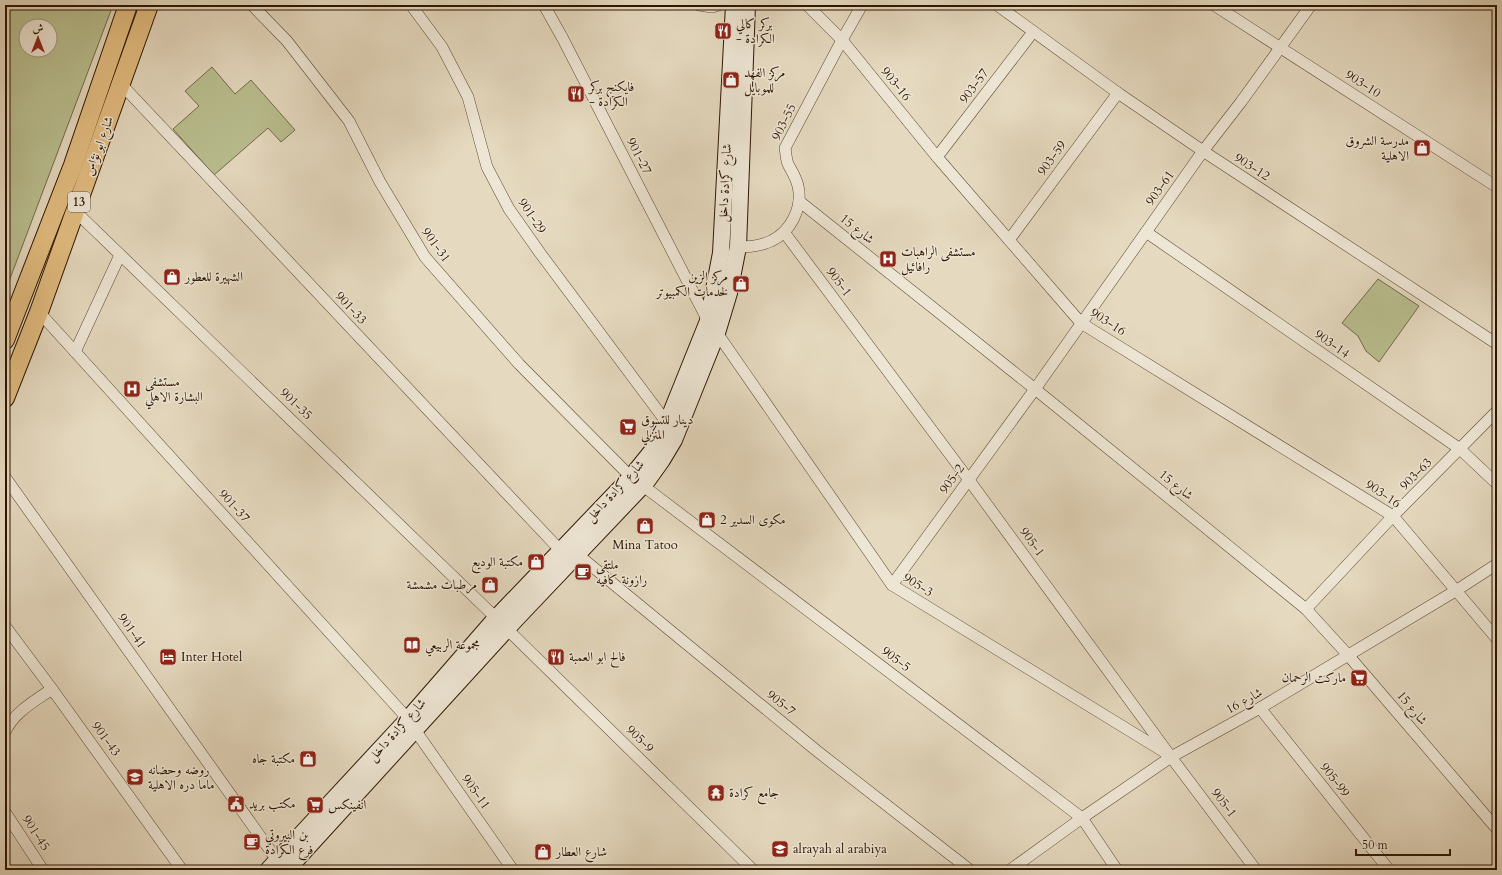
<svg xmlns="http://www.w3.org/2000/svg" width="1502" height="875" font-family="Cardo,Amiri,serif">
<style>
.green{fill:#b9be8f;stroke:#736a48;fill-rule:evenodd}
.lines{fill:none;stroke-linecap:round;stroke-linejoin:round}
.street-casing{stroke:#5b4630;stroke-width:12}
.secondary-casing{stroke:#2d1500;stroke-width:18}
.primary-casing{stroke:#2d1500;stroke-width:20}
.street{stroke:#eee6d5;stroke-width:11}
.secondary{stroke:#eee6d5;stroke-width:16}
.primary{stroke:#e2bc80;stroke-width:18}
.labels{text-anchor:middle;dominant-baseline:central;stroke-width:3;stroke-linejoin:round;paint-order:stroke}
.shield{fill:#eee6d5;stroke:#675440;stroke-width:1}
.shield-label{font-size:12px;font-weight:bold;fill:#2d1500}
.poi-label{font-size:13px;fill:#2d1500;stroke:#eee6d5;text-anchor:start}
.street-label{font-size:13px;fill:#2d1500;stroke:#eee6d5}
</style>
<rect width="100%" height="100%" fill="#e5d9bf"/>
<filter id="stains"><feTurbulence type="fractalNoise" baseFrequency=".005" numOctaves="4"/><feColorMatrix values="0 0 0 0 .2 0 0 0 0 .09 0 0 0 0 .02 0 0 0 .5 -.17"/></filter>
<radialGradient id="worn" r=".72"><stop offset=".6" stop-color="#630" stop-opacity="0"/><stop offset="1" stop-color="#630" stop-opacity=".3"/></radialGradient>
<g class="green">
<path d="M5,5h108l-108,287zM26,26h24v24h-24z"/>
<path d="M212,67l23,27 16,-14 44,50 -14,12 -13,-14 -54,47 -41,-46 26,-23 -14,-15z"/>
<path d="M1378,279l41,27 -40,56 -13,-11 -8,-15 -16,-13z"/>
</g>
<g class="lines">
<defs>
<g id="street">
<path d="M252,5l35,36 62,80 31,61 45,75 94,107 112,113"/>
<path d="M411,5l31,42 26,50 19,70 22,42 31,44 127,170"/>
<path d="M544,5l19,34 145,282"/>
<path d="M699,5l13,2 7,-2"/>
<path d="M807,5l35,35 95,117 144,166 312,193 104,123"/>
<path d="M997,5l121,88 85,58 294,193"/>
<path d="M1214,5l283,182"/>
<path d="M121,84l439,466"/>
<path d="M937,157l96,-125"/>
<path d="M799,201l236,188 271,220 42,46 149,174"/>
<path d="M75,211l421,407"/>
<path d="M784,232l185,248 202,277 85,113"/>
<path d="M1146,232l314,217 37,35"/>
<path d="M1009,240l109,-147"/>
<path d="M738,247c11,0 23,-1 33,-6 20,-9 32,-34 27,-55 -2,-9 -6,-14 -10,-22 -2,-5 -2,-11 -3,-16l57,-108 20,-35"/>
<path d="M39,312l369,407"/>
<path d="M717,333l175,252 274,168"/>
<path d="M75,352l45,-97"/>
<path d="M5,477l272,383"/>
<path d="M642,485l440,333 35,52"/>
<path d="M577,554l240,197 153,119"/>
<path d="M892,585l143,-196 111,-157 57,-81 38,-49 70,-97"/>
<path d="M1306,609l87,-93 104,-105"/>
<path d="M5,626l47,63 130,181"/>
<path d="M507,629l246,241"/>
<path d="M1260,708l129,162"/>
<path d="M415,730l98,140"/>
<path d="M5,732c9,-20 30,-31 47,-43"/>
<path d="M5,812l38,58"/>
<path d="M1010,870l72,-52 89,-61 89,-49 197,-118 40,-26"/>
</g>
<g id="secondary">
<path d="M268,870l140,-151 88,-101 135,-141 21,-26 15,-28 41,-102 13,-68 13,-248"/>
<path d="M287,870l229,-251 131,-138 15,-21 12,-20 43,-107 12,-40 9,-46 9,-242"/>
</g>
<g id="primary">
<path d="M5,340l68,-175 55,-160"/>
<path d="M5,398l34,-86 110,-307"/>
</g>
</defs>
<use href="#street" class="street-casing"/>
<use href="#secondary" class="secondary-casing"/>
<use href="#primary" class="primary-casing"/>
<use href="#street" class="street"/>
<use href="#secondary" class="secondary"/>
<use href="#primary" class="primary"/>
</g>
<defs>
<symbol id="restaurant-square" viewBox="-11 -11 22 22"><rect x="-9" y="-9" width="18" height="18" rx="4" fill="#8f2418" stroke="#eee6d5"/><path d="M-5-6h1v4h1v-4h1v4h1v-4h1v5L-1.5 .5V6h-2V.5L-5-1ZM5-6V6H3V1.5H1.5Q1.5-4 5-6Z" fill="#fff"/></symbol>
<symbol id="shop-square" viewBox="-11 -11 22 22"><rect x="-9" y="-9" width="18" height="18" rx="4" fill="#8f2418" stroke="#eee6d5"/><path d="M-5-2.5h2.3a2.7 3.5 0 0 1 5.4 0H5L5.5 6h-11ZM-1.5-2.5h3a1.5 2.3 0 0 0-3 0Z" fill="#fff"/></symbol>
<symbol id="hospital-square" viewBox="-11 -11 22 22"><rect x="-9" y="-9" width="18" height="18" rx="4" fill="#8f2418" stroke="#eee6d5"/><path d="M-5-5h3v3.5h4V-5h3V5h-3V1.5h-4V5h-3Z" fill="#fff"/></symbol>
<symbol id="supermarket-square" viewBox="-11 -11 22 22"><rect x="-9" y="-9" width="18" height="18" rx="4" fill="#8f2418" stroke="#eee6d5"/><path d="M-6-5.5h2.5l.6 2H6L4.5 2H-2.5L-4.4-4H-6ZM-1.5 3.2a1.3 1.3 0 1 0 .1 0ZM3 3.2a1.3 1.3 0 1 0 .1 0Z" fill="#fff"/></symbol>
<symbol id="cafe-square" viewBox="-11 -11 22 22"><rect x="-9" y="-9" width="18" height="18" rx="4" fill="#8f2418" stroke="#eee6d5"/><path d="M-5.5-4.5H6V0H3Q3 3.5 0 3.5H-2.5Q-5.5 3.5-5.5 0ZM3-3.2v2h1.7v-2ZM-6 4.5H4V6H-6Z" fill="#fff"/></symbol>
<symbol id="library-square" viewBox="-11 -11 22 22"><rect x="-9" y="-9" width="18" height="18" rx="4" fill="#8f2418" stroke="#eee6d5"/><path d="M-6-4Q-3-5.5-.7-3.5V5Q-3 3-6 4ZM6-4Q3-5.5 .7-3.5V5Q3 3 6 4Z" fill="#fff"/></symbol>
<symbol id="hotel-square" viewBox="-11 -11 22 22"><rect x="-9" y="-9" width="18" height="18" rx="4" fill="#8f2418" stroke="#eee6d5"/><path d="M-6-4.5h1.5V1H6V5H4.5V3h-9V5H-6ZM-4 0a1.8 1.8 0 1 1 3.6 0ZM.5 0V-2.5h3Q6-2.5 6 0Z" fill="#fff"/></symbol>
<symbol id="school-square" viewBox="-11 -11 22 22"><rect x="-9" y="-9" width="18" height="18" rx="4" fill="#8f2418" stroke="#eee6d5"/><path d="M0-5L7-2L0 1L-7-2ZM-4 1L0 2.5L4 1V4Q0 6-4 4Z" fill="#fff"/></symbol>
<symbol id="temple-square" viewBox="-11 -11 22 22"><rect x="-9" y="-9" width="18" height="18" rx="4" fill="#8f2418" stroke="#eee6d5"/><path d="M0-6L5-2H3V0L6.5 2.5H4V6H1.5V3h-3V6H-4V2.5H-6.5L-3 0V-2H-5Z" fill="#fff"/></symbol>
<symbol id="civic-square" viewBox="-11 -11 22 22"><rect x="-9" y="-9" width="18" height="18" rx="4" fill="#8f2418" stroke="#eee6d5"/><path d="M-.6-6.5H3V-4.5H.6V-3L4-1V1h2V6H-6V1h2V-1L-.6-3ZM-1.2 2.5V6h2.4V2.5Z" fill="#fff"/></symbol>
</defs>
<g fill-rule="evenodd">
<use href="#restaurant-square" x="713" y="21" width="20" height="20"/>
<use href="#shop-square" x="721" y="70" width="20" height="20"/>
<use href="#restaurant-square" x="566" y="84" width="20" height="20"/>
<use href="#shop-square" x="1412" y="138" width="20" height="20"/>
<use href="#hospital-square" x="878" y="249" width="20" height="20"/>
<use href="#shop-square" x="162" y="267" width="20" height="20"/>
<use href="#shop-square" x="731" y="274" width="20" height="20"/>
<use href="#hospital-square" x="122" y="379" width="20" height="20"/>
<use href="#supermarket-square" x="618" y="417" width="20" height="20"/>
<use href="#shop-square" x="697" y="510" width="20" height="20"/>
<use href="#shop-square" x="635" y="516" width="20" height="20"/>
<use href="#shop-square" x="526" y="552" width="20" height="20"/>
<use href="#cafe-square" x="573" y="562" width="20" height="20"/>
<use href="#shop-square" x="480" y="575" width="20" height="20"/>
<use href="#library-square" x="402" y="635" width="20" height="20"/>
<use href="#hotel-square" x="158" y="647" width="20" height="20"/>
<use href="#restaurant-square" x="546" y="647" width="20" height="20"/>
<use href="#supermarket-square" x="1349" y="668" width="20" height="20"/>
<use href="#shop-square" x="298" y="749" width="20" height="20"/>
<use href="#school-square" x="125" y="767" width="20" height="20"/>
<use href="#temple-square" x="706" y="783" width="20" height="20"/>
<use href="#civic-square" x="226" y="794" width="20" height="20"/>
<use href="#supermarket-square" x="305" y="795" width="20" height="20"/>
<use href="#cafe-square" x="242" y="832" width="20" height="20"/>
<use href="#school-square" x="770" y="839" width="20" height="20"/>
<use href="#shop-square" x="533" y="842" width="20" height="20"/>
</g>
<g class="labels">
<rect class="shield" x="68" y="192" width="22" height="20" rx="3"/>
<g class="shield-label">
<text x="79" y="202">13</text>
</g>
<g class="poi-label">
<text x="736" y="24">بركر كالي<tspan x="736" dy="15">- الكرادة</tspan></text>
<text x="744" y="73">مركز الفهد<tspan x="744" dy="15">للموبايل</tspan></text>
<text x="589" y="87">فايكنج بركر<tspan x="589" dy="15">- الكرادة</tspan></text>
<text x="1409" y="141" text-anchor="end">مدرسة الشروق<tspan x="1409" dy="15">الاهلية</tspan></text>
<text x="901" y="252">مستشفى الراهبات<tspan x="901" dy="15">رافائيل</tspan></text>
<text x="185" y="277">الشهيرة للعطور</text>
<text x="728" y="277" text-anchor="end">مركز الزين<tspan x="728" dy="15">لخدمات الكمبيوتر</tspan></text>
<text x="145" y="382">مستشفى<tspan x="145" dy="15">البشارة الاهلي</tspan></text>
<text x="641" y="420">دينار للتسوق<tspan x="641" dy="15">المنزلي</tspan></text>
<text x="720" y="520">مكوى السدير 2</text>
<text x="645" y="545" text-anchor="middle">Mina Tatoo</text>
<text x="523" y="562" text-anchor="end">مكتبة الوديع</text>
<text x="596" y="565">ملتقى<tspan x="596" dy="15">رازونة كافيه</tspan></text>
<text x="477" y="585" text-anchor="end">مرطبات مشمشة</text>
<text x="425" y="645">مجموعة الربيعي</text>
<text x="181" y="657">Inter Hotel</text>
<text x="569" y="657">فالح ابو العمبة</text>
<text x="1346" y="678" text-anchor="end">ماركت الرحمان</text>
<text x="295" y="759" text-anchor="end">مكتبة جاه</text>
<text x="148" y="770">روضه وحضانه<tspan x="148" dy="15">ماما دره الاهلية</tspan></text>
<text x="729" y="793">جامع كرادة</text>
<text x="249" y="804">مكتب بريد</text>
<text x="328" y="805">انفينكس</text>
<text x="265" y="835">بن البيروتي<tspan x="265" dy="15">فرع الكرادة</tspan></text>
<text x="793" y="849">alrayah al arabiya</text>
<text x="556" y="852">شارع العطار</text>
</g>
<g class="street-label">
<text transform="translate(896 84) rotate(51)">903-16</text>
<text transform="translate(1363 84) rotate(33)">903-10</text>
<text transform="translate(974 86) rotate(-53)">903-57</text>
<text transform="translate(784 122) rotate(-64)">903-55</text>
<text transform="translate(99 146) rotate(-70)">شارع ابو نؤاس</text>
<text transform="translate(639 156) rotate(63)">901-27</text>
<text transform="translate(1052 158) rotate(-54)">903-59</text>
<text transform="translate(1252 167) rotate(33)">903-12</text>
<text transform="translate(725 183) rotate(-87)">شارع كرادة داخل</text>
<text transform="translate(1160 188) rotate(-55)">903-61</text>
<text transform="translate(532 216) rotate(56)">901-29</text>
<text transform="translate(857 229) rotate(39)">شارع 15</text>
<text transform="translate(436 245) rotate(54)">901-31</text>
<text transform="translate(839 282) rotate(53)">905-1</text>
<text transform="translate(351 308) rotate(47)">901-33</text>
<text transform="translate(1108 322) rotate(33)">903-16</text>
<text transform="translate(1332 344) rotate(35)">903-14</text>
<text transform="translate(296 404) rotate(44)">901-35</text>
<text transform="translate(1416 474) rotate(-45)">903-63</text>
<text transform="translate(952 479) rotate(-54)">905-2</text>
<text transform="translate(1176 485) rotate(39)">شارع 15</text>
<text transform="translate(615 491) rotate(-47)">شارع كرادة داخل</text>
<text transform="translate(1383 494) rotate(34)">903-16</text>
<text transform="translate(234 506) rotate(48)">901-37</text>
<text transform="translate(1032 542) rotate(54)">905-1</text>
<text transform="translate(918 585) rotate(32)">905-3</text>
<text transform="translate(132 631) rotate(55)">901-41</text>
<text transform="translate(896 659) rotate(37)">905-5</text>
<text transform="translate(1244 701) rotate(-29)">شارع 16</text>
<text transform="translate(781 703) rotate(39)">905-7</text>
<text transform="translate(1412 708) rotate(50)">شارع 15</text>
<text transform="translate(397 730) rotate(-48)">شارع كرادة داخل</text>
<text transform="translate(106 739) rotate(54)">901-43</text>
<text transform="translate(640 739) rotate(44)">905-9</text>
<text transform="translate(1335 780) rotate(52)">905-99</text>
<text transform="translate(476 792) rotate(55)">905-11</text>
<text transform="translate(1224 803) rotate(53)">905-1</text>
<text transform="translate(36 833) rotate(57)">901-45</text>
</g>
</g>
<rect width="1502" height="875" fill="none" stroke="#e5d9bf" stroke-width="20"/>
<rect x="6" y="6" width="1490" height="863" fill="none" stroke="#2d1500" stroke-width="2"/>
<rect x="10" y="10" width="1482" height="855" fill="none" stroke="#2d1500"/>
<g transform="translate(38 38)"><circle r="19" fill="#eee6d5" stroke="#a19280"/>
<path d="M0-3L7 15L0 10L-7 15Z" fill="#8f2418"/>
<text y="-6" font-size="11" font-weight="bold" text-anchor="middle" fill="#2d1500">ش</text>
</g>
<path d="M1356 849v6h94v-6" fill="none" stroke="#2d1500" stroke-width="2"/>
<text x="1362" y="849" font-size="12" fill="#2d1500" stroke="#eee6d5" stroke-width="3" paint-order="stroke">50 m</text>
<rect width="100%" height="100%" filter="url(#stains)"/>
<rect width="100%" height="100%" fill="url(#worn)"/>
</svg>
